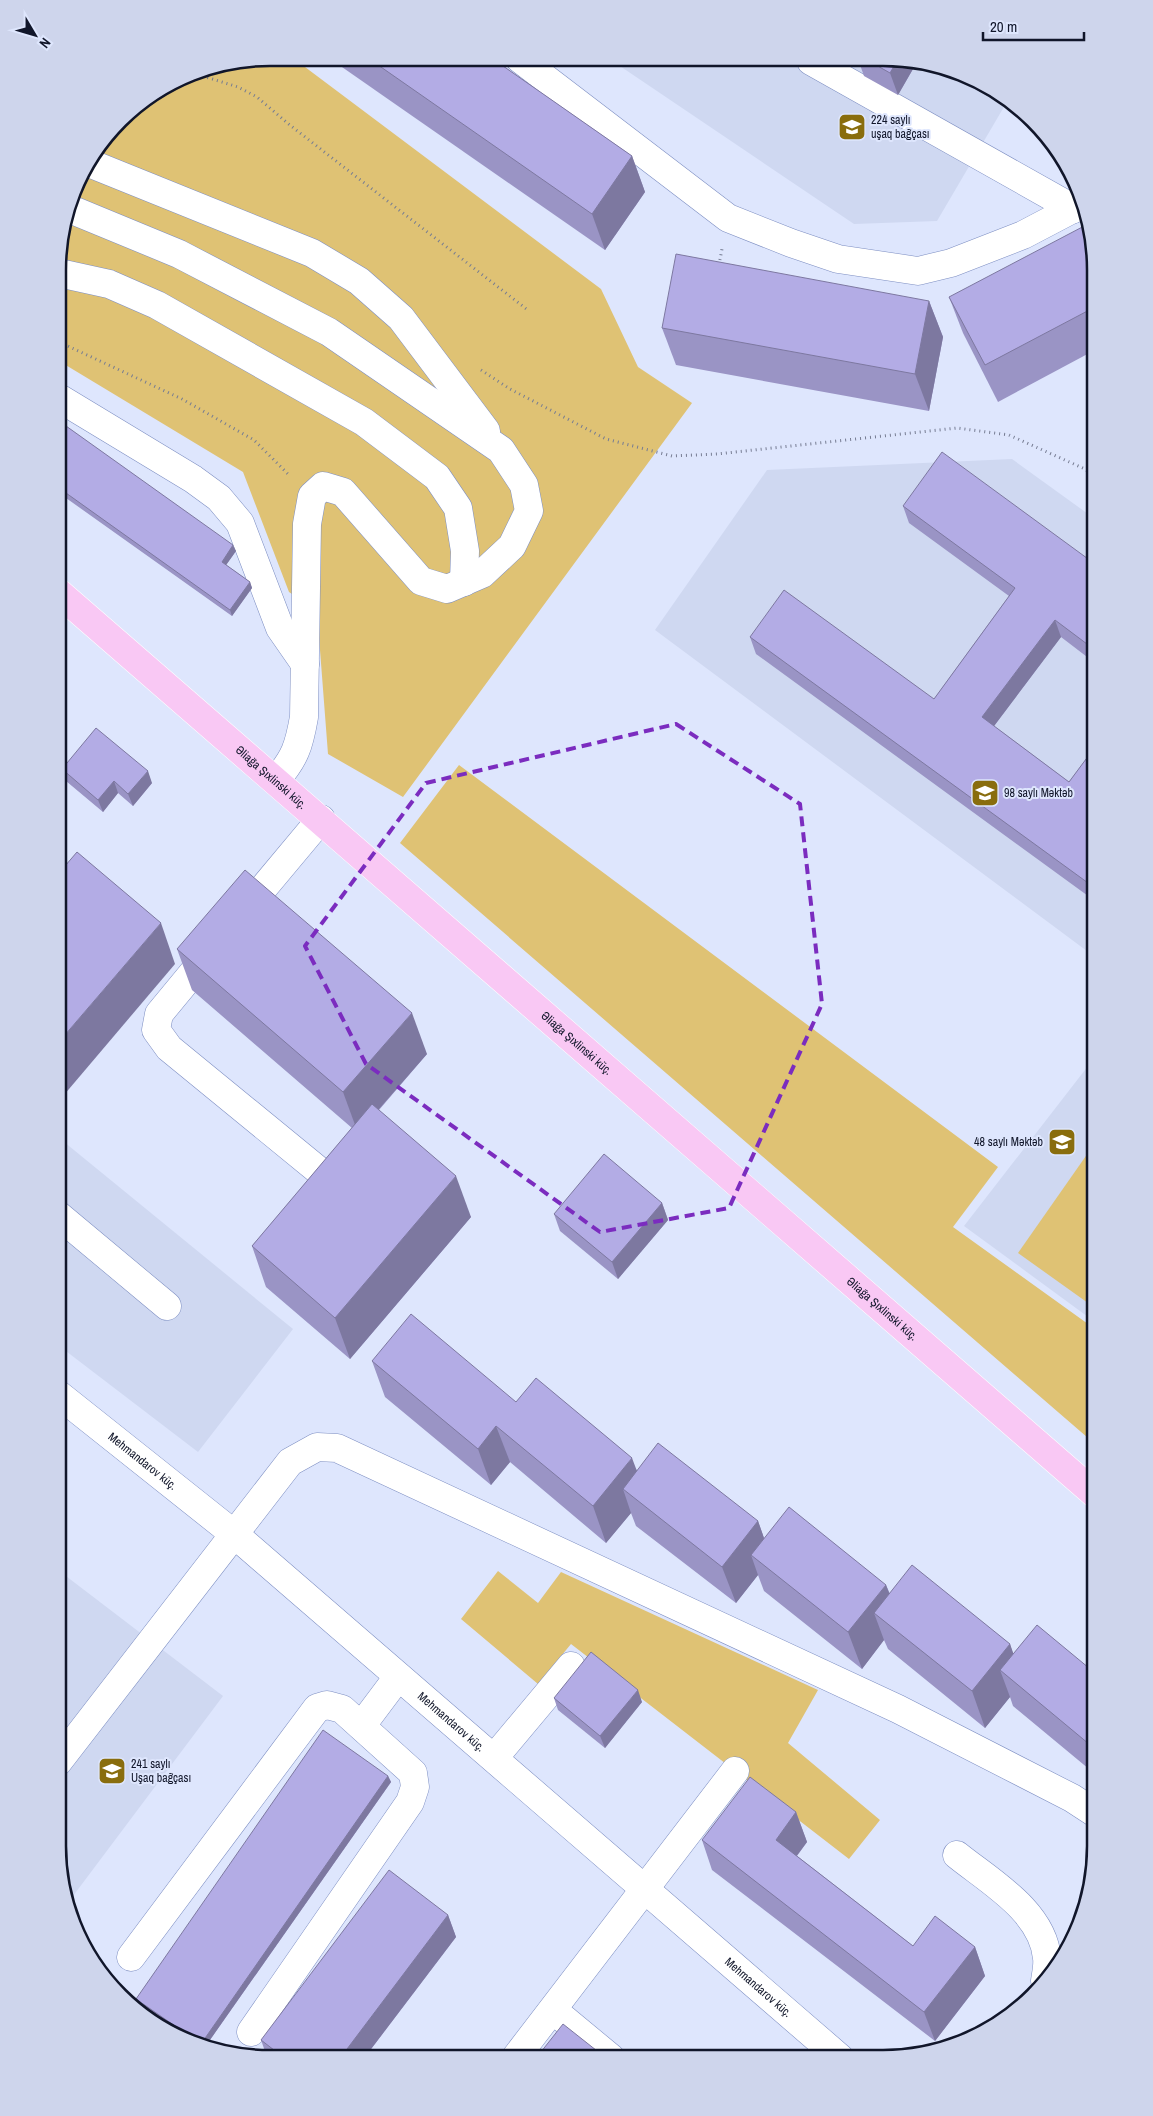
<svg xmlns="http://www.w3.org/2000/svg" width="1153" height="2116" font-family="'Archivo Narrow',sans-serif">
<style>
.built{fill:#cfd8f1}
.green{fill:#dfc274}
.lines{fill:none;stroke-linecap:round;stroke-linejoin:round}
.minor-casing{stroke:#7d8ec2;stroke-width:29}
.major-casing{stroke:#fff;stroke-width:29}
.path{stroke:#767c92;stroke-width:3;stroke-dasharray:1 4;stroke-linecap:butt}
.minor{stroke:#fff;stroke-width:28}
.major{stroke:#f9c8f4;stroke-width:28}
.wall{fill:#9a94c5}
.shaded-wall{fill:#7d78a0}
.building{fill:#b3ace5;stroke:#7d78a0}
.marked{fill:none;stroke:#7b2cbf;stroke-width:4;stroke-dasharray:10 6;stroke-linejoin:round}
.labels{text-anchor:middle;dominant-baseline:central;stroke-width:4;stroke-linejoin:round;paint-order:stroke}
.poi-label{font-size:12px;fill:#11162a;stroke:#dee6fd;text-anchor:start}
.street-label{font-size:12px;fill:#11162a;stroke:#dee6fd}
.rim{fill:none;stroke:#11162a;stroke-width:2.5}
</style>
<rect width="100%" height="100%" fill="#dee6fd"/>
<g class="built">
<path d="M611,60l313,2 53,17 31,21 -71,121 -83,3z"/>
<path d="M1012,459l83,60v438l-440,-327 112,-160z"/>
<path d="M1095,1057v265l-131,-96z"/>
<path d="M58,1137l235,192 -95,123 -140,-107z"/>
<path d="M58,1570l165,126 -156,208 -9,-58z"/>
</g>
<g class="green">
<path d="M270,58h23l308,231 37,78 54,36 -289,394 -75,-43 -11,-143 -28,-19 -46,-120 -184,-111v-118l21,-67 50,-65 59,-37z"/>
<path d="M459,765l539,402 -45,60 142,102v115l-695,-601z"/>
<path d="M1095,1143v165l-77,-55z"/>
<path d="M498,1571l40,32 23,-31 257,118 -30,53 92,77 -31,39 -278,-215 -33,40 -77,-65z"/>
</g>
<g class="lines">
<defs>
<g id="minor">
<path d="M520,59l208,159 63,25 47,16 80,12 33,-8 72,-28 61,-32"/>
<path d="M811,61l263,148"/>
<path d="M89,163l223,90 47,28 42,37 85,113"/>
<path d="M70,209l109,45 150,78 172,118 23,35 5,26 -17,35 -30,28 -35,15 -26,-8 -78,-89 -20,-6 -11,10 -5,28 -3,193c-5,29 -9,41 -28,63"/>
<path d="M59,273l50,11 48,21 207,117 73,55 21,31 7,43 -1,31"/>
<path d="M59,398l134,81 26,19 21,25 40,105 25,36"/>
<path d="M240,916l81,-97"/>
<path d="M211,951l-52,63 -3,16 13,18 160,131"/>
<path d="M58,1215l109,91"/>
<path id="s1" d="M58,1394l176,140 606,524"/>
<path d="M362,1725l36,-48"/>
<path d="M494,1758l77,-92"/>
<path d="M58,1762l232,-300 27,-15 20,1 561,261 174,89 23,15"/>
<path d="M957,1855c32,26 86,56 90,103 1,7 -1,16 -2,23"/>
<path d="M131,1957l186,-249 10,-3 15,4 71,64 2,14 -5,15 -159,230"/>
<path d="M553,2010l58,48"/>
<path d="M516,2057l219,-286"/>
</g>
<g id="major">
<path id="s2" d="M59,593l1036,901"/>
</g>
</defs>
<use href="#minor" class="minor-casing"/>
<use href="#major" class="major-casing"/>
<g class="path">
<path d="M193,73l45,14 19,10 34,29 238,185"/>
<path d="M719,265l3,-16"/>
<path d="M59,342l123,57 72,41 36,36"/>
<path d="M481,370l29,19 96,50 66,17 45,-2 240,-26 52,7 76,34 10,8"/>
</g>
<use href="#minor" class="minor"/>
<use href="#major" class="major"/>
</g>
<g class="wall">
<path d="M329,58l164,1 139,97 13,36 -40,58z"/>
<path d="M857,61l60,1 -19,33 -34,-19 -5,-14z"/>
<path d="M1096,270l-1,80 -97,52 -35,-69 -14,-36z"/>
<path d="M929,301l14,36 -14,74 -253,-46 -14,-37z"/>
<path d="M59,421l177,130 -10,14 24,17 2,6 -20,28 -173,-123z"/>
<path d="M903,506l192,58v99l-34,-26 -67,89 75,56 26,-35v154l-339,-247 -6,-17 184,62 75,-103 -100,-73z"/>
<path d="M62,769l90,14 -19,23 -15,-13 -15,19 -37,-31z"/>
<path d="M177,949l250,105 -48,56 92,107 -121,142 -84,-72 -14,-41 100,-118 -160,-138z"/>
<path d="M662,1203l6,17 -50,59 -58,-48 -6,-17z"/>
<path d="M372,1361l144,41 121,68 121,51 6,17 122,47 4,9 120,50 3,10 82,19v101l-82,-68 -3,-9 -25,31 -97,-79 -4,-9 -22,29 -98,-78 -6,-16 -22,28 -100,-77 -5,-13 -25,30 -96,-81 -19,23 -106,-88z"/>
<path d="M554,1698l88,4 -37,46 -47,-38z"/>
<path d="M388,1776l3,6 -186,265 -11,-3 -56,-39 -2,-6z"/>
<path d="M796,1812l11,30 -10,14 116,90 62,1 10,29 -50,65 -223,-171 -10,-30z"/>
<path d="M448,1915l8,22 -91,120h-98l-6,-17z"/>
</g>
<g class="shaded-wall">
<path d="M897,61l20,1 -19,33 -8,-22z"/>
<path d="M632,156l13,36 -40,58 -13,-36z"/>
<path d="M929,301l14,36 -14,74 -14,-37z"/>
<path d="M233,545l3,6 -12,17 -2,-6z"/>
<path d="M250,582l2,6 -20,28 -2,-6z"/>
<path d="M1055,620l6,17 -73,97 -6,-17z"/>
<path d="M60,703l4,11 -5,8v-17z"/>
<path d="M148,771l4,12 -19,23 -5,-12z"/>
<path d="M114,781l4,12 -15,19 -5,-12z"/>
<path d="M161,923l14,41 -117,138v-59z"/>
<path d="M412,1013l15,41 -69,79 -15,-41z"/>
<path d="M456,1176l15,41 -121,142 -15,-41z"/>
<path d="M662,1203l6,17 -50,59 -6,-17z"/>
<path d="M496,1426l14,36 -19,23 -13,-36z"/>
<path d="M632,1458l14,37 -23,-6 8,24 -25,30 -13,-37z"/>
<path d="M758,1521l13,37 -20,-3 7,20 -22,28 -14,-36z"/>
<path d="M886,1585l14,36 -26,-8 10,27 -22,29 -14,-37z"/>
<path d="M1010,1644l13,37 -23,-11 10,27 -25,31 -13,-37z"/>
<path d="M638,1690l4,12 -37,46 -5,-12z"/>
<path d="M388,1776l3,6 -186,265 -4,-1v-2z"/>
<path d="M796,1812l11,30 -21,28 -10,-30z"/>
<path d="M448,1915l8,22 -91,120h-24z"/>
<path d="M975,1947l10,29 -50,65 -11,-29z"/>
</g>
<g class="building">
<path d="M368,58l125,1 139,97 -40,58z"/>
<path d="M869,61h28l-7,12z"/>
<path d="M1088,224l8,46 -1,37 -110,58 -36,-68z"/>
<path d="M676,254l253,47 -14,73 -253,-46z"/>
<path d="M59,421l174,124 -11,17 28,20 -20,28 -171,-122z"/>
<path d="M942,452l153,112v86l-40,-30 -73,97 87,65 26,-35v141l-345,-251 34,-47 150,109 81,-111 -112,-82z"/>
<path d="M96,728l52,43 -20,23 -14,-13 -16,19 -36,-31z"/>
<path d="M77,852l84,71 -103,120 1,-170z"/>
<path d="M245,870l167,143 -69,79 -166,-143z"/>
<path d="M372,1104l84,72 -121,142 -83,-72z"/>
<path d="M604,1154l58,49 -50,59 -58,-48z"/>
<path d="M411,1314l105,88 20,-24 96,80 -39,48 -97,-80 -18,23 -106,-88z"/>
<path d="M658,1443l100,78 -36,46 -99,-78z"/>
<path d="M789,1507l97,78 -38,47 -97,-77z"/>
<path d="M912,1565l98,79 -38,47 -98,-78z"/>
<path d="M1037,1625l58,48v76l-95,-79z"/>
<path d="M591,1652l47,38 -38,46 -46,-38z"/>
<path d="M323,1730l65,46 -187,268 -65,-45z"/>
<path d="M750,1777l46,35 -20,28 137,106 22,-30 40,31 -51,65 -222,-172z"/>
<path d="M389,1870l59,45 -107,142h-58l-22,-17z"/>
<path d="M563,2024l43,34 -69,-1z"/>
</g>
<path class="marked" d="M676,724l124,80 22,200 -93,204 -129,24 -234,-168 -61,-118 121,-163z"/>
<defs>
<symbol id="school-square" viewBox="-11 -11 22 22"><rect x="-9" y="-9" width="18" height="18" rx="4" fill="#896d0d" stroke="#dee6fd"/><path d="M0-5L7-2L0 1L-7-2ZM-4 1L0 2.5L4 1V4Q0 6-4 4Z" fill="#fff"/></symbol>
</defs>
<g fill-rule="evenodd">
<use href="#school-square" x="836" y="111" width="32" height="32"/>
<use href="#school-square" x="969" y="777" width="32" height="32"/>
<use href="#school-square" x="1046" y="1126" width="32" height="32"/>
<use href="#school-square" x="96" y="1755" width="32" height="32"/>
</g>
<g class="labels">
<g class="poi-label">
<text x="871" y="120">224 saylı<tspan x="871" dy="14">uşaq bağçası</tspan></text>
<text x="1004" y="793">98 saylı Məktəb</text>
<text x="1043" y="1142" text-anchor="end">48 saylı Məktəb</text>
<text x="131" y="1764">241 saylı<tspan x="131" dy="14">Uşaq bağçası</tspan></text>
</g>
<g class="street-label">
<text stroke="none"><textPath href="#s2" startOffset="281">Əliağa Şıxlinski küç.</textPath></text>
<text stroke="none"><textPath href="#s2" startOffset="686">Əliağa Şıxlinski küç.</textPath></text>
<text stroke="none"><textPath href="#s2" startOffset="1091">Əliağa Şıxlinski küç.</textPath></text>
<text stroke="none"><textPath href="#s1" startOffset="108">Mehmandarov küç.</textPath></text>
<text stroke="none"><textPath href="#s1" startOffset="512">Mehmandarov küç.</textPath></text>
<text stroke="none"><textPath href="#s1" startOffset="918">Mehmandarov küç.</textPath></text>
</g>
</g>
<path d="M0 0H1153V2116H0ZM270 66H883A204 204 0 0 1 1087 270V1846A204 204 0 0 1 883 2050H270A204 204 0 0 1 66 1846V270A204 204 0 0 1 270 66Z" fill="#ced5ec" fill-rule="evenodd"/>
<path class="rim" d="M270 66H883A204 204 0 0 1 1087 270V1846A204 204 0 0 1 883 2050H270A204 204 0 0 1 66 1846V270A204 204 0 0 1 270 66Z"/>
<g transform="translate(35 35) rotate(128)" stroke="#dee6fd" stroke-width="4" paint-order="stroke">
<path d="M0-4L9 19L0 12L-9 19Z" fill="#11162a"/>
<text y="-8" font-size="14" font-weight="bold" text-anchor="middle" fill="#11162a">N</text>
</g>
<path d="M983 32v8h101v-8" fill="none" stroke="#11162a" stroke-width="2.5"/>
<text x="990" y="32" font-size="15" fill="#11162a" stroke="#dee6fd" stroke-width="4" paint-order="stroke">20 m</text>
</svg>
